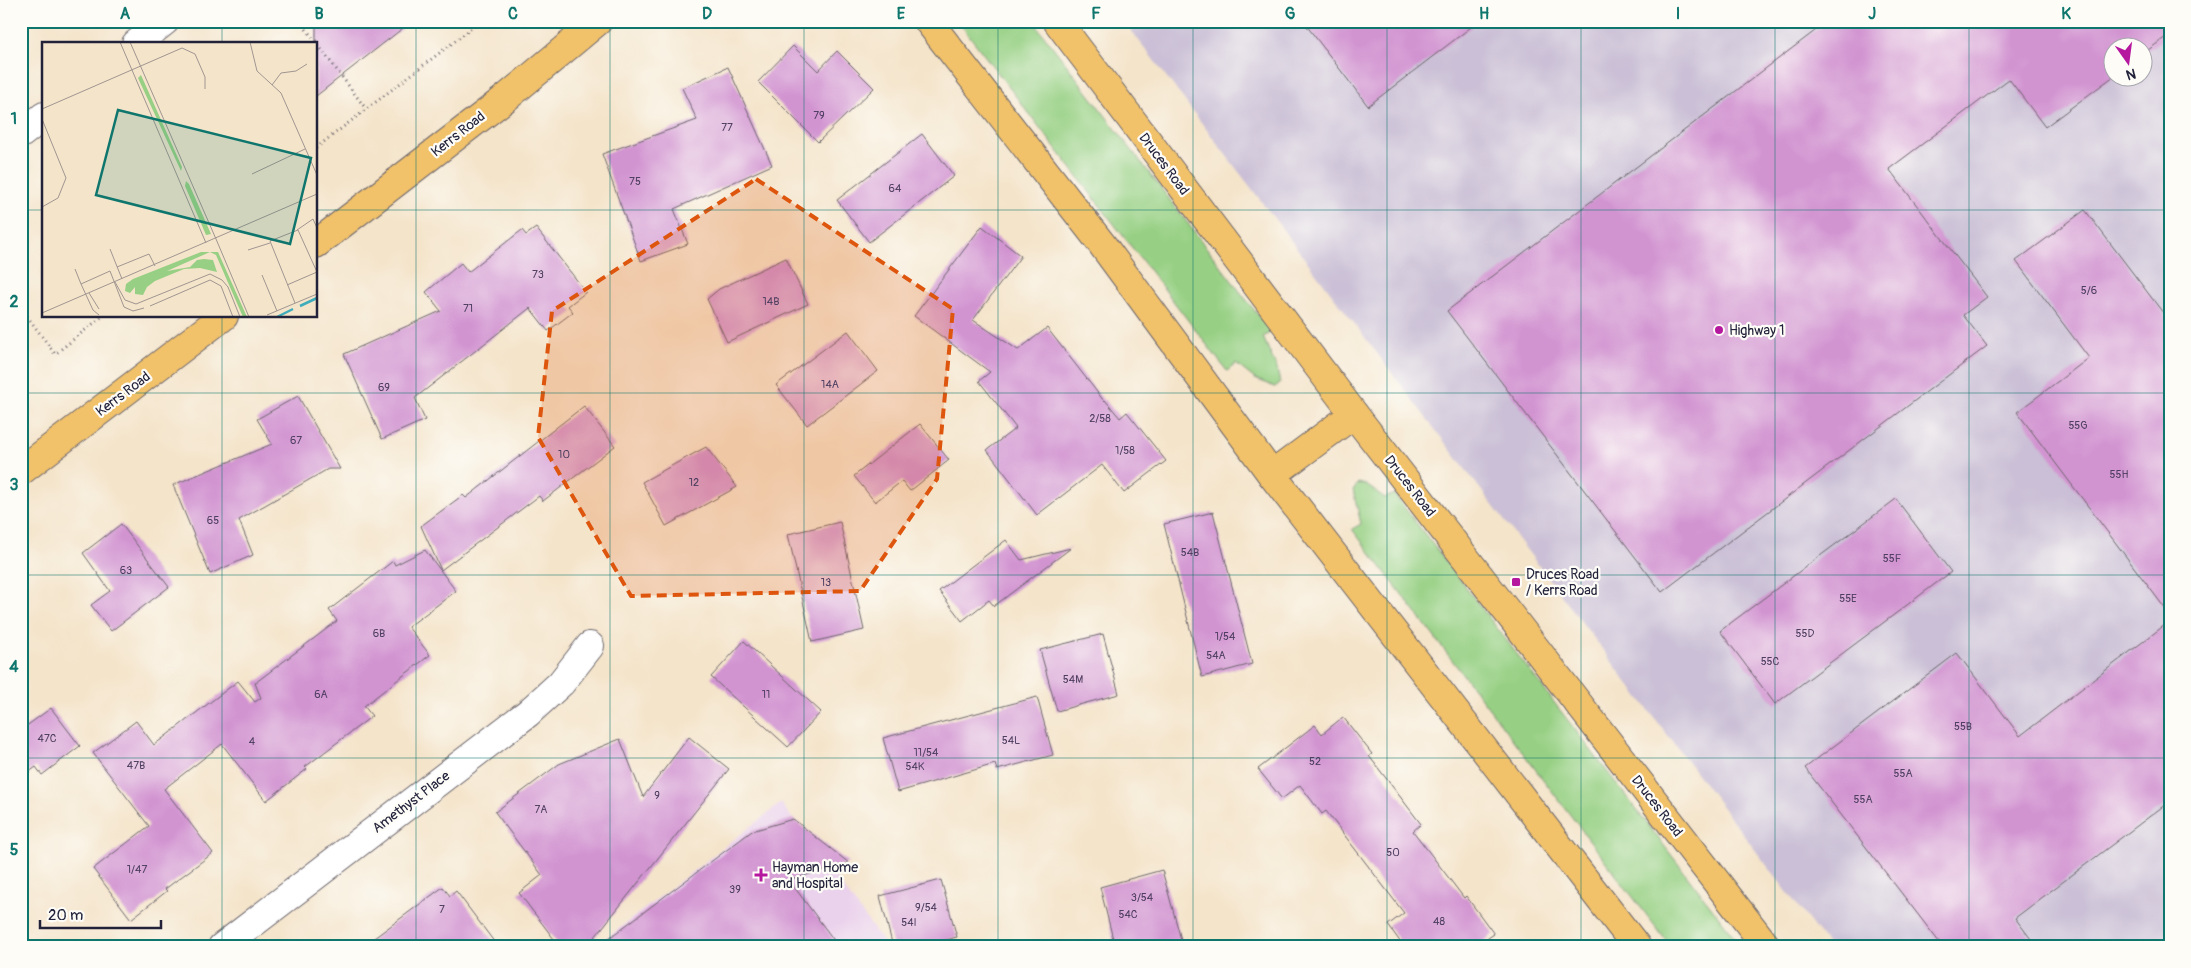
<svg xmlns="http://www.w3.org/2000/svg" width="2191" height="968" font-family="Pangolin,sans-serif">
<style>
.built{fill:#ead1ec}
.industrial{fill:#cabfd6;fill-rule:evenodd}
.green{fill:#97d084;stroke:#5c7960}
.building{fill:#d294d1}
.lines{fill:none;stroke-linecap:round;stroke-linejoin:round}
.minor-casing{stroke:#6c666d;stroke-width:30}
.major-casing{stroke:#6c666d;stroke-width:30}
.path{stroke:#6c666d;stroke-width:3;stroke-dasharray:1 4;stroke-linecap:butt}
.minor{stroke:#fff;stroke-width:28}
.major{stroke:#f2c26a;stroke-width:28}
.marked{fill:#de560e;fill-opacity:0.2;stroke:#de560e;stroke-width:4;stroke-dasharray:10 6;stroke-linejoin:round}
.grid{fill:none;stroke:#0f766e;stroke-width:1;stroke-opacity:0.55}
.poi-dot{fill:#b5179e;stroke:#fdfcf7;stroke-width:2}
.labels{text-anchor:middle;dominant-baseline:central;stroke-width:4.5;stroke-linejoin:round;paint-order:stroke}
.number-label{font-size:11px;fill:#4e3e60}
.street-label{font-size:14px;fill:#22223b;stroke:#fdfcf7}
.poi-label{font-size:14px;fill:#22223b;stroke:#fdfcf7;text-anchor:start}
.inset-river{fill:none;stroke:#3eadb9;stroke-width:2.5}
.inset-road{fill:none;stroke:#a09691;stroke-width:1}
.view{fill:#0f766e;fill-opacity:0.15;stroke:#0f766e;stroke-width:2.5}
.inset-edge{fill:none;stroke:#22223b;stroke-width:2.5}
.neatline{fill:none;stroke:#0f766e;stroke-width:2}
.grid-label{font-size:16px;text-anchor:middle;font-weight:bold;fill:#0f766e}
</style>
<rect width="100%" height="100%" fill="#fdfcf7"/>
<filter id="ink" filterUnits="userSpaceOnUse"><feTurbulence type="fractalNoise" baseFrequency=".02" numOctaves="2"/><feDisplacementMap in="SourceGraphic" scale="10" xChannelSelector="R" yChannelSelector="G"/><feConvolveMatrix kernelMatrix="1 2 1 2 8 2 1 2 1" color-interpolation-filters="sRGB"/></filter>
<filter id="wash" filterUnits="userSpaceOnUse"><feTurbulence type="fractalNoise" baseFrequency=".0096" numOctaves="4" result="noise"/><feDisplacementMap in="SourceGraphic" scale="20" xChannelSelector="R" yChannelSelector="G"/><feGaussianBlur stdDeviation="1.12" result="paint"/><feColorMatrix in="noise" values="0 0 0 0 0 0 0 0 0 0 0 0 0 0 0 0 0 1.4 0 .05"/><feComposite in="paint" operator="in"/></filter>
<g filter="url(#wash)">
<rect width="100%" height="100%" fill="#f4e4ca"/>
<path class="built" d="M781,803l106,144h-292z"/>
<path class="industrial" d="M1124,21h1046v926h-341zM2114,48h30v30h-30z"/>
<g class="green">
<path d="M958,21h75l238,311 -8,5 14,32 3,14 -5,4 -20,-8 -19,-15 -9,7z"/>
<path d="M1358,483l8,2 19,13 9,-4 348,453h-71l-319,-418 9,-5 -8,-34z"/>
</g>
<g id="blocks">
<g class="building">
<path d="M316,21h96l-96,75z"/>
<path d="M1303,21h176l-111,85z"/>
<path d="M1828,21h342v13l-26,19v-5h-30v28l-69,51 -36,-48 -120,90 98,128 -24,18 24,31 -325,246 -215,-281z"/>
<path d="M793,46l25,25 19,-20 37,37 -56,54 -60,-60z"/>
<path d="M728,67l44,98 -98,44 14,35 -47,17 -39,-107 95,-34 -15,-32z"/>
<path d="M922,134l32,42 -85,66 -32,-42z"/>
<path d="M2085,210l85,112v293l-153,-203 72,-54 -73,-97z"/>
<path d="M982,226l39,30 -48,64 45,30 29,-22 57,73 1,-1 15,18 7,-6 39,49 -42,32 -22,-28 -65,50 -50,-65 29,-22 -37,-47 11,-9 -76,-56z"/>
<path d="M536,228l50,64 -18,14 5,6 -25,19 -18,-23 -115,90 10,22 -43,19 -38,-85 97,-43 -15,-19 35,-29 7,9 54,-42 4,5z"/>
<path d="M786,258l22,46 -81,38 -20,-43 12,-10z"/>
<path d="M848,331l30,40 -71,54 -31,-40z"/>
<path d="M298,396l42,73h-12l-89,51 14,35 -43,19 -37,-89 99,-41 -15,-25z"/>
<path d="M584,406l31,40 -72,55 -4,-5 -98,74 -20,-44 42,-31 3,3z"/>
<path d="M920,424l29,36 -39,31 -8,-10 -27,21 -21,-26z"/>
<path d="M706,447l31,40 -71,39 -24,-44z"/>
<path d="M1896,499l55,73 -176,132 -55,-73z"/>
<path d="M1213,512l39,152 -50,13 -38,-153z"/>
<path d="M840,522l24,108 -52,12 -24,-108z"/>
<path d="M121,524l48,63 -58,44 -20,-26 19,-14 -27,-38z"/>
<path d="M1006,540l15,20 50,-12 -77,58 -5,-6 -27,21 -23,-30z"/>
<path d="M425,550l31,41 -48,36 22,28 -66,51 8,10 -67,51 2,2 -41,32 -44,-57 -58,45 49,64 -48,36 2,2 -36,28 -38,-50 56,-43 -56,-73 43,-32 18,24 84,-64 17,21 6,-4 -6,-15 82,-62 -8,-11 64,-49 2,4z"/>
<path d="M2170,621v180l-155,117 22,29h-94l-138,-179 152,-115 63,83z"/>
<path d="M1103,634l16,60 -62,17 -17,-61z"/>
<path d="M744,641l77,71 -33,35 -77,-70z"/>
<path d="M1037,697l16,58 -56,15 -2,-6 -97,28 -15,-54z"/>
<path d="M51,708l29,38 -38,29 -6,-8 -15,11v-48z"/>
<path d="M1343,717l29,37 -3,2 52,68 -8,7 51,67 2,-2 28,38 -19,13h-71l-16,-22 16,-12 -78,-102 -4,3 -22,-29 -18,14 -24,-30 57,-44 7,9z"/>
<path d="M689,737l40,32 -142,178h-27l-41,-54 23,-18 -47,-63 64,-48 61,-25 23,58z"/>
<path d="M793,819l56,44 -60,17 50,67h-242l155,-116z"/>
<path d="M1162,870l21,77h-68l-15,-60z"/>
<path d="M941,880l16,57 -37,10h-27l-13,-51z"/>
<path d="M443,887l7,9 6,-5 42,56h-136z"/>
</g>
</g>
</g>
<g filter="url(#ink)">
<use href="#blocks" fill-opacity="0" stroke="#6c666d" stroke-width="1"/>
<g class="lines">
<defs>
<g id="minor">
<path d="M136,44l29,-23"/>
<path d="M21,134l23,-18"/>
<path d="M222,947l306,-234 33,-30 29,-37"/>
</g>
<g id="major">
<path d="M928,21l173,222 171,232 365,472"/>
<path d="M1057,21l297,393 413,533"/>
<path d="M316,244l191,-147 91,-76"/>
<path d="M21,471l203,-155"/>
<path d="M1272,475l82,-61"/>
</g>
</defs>
<use href="#minor" class="minor-casing"/>
<use href="#major" class="major-casing"/>
<g class="path">
<path d="M300,21l66,88"/>
<path d="M316,148l165,-127"/>
<path d="M21,308l34,46 48,-38"/>
</g>
<use href="#minor" class="minor"/>
<use href="#major" class="major"/>
</g>
</g>
<path class="marked" d="M756,179l197,130 -16,170 -77,112 -229,5 -93,-159 14,-126z"/>
<path class="grid" d="M222,21v23M416,21v926M610,21v926M804,21v926M998,21v926M1193,21v926M1387,21v926M1581,21v926M1775,21v926M1969,21v926M21,210h23M316,210h1854M222,316v631M21,393h2149M21,575h2149M21,758h2149"/>
<g class="poi-dot">
<circle cx="1719" cy="330" r="5"/>
<rect x="1511" y="577" width="10" height="10" rx="2.5"/>
<path d="M758.5 867.5h5v5h5v5h-5v5h-5v-5h-5v-5h5z"/>
</g>
<g class="labels">
<g class="number-label">
<text x="819" y="115">79</text>
<text x="727" y="127">77</text>
<text x="635" y="181">75</text>
<text x="895" y="188">64</text>
<text x="538" y="274">73</text>
<text x="2089" y="290">5/6</text>
<text x="771" y="301">14B</text>
<text x="468" y="308">71</text>
<text x="830" y="384">14A</text>
<text x="384" y="387">69</text>
<text x="1100" y="418">2/58</text>
<text x="2078" y="425">55G</text>
<text x="296" y="440">67</text>
<text x="1125" y="450">1/58</text>
<text x="564" y="454">10</text>
<text x="2119" y="474">55H</text>
<text x="694" y="482">12</text>
<text x="213" y="520">65</text>
<text x="1190" y="552">54B</text>
<text x="1892" y="558">55F</text>
<text x="126" y="570">63</text>
<text x="826" y="582">13</text>
<text x="1848" y="598">55E</text>
<text x="379" y="633">6B</text>
<text x="1805" y="633">55D</text>
<text x="1225" y="636">1/54</text>
<text x="1216" y="655">54A</text>
<text x="1770" y="661">55C</text>
<text x="1073" y="679">54M</text>
<text x="321" y="694">6A</text>
<text x="766" y="694">11</text>
<text x="1963" y="726">55B</text>
<text x="47" y="738">47C</text>
<text x="1011" y="740">54L</text>
<text x="252" y="741">4</text>
<text x="926" y="752">11/54</text>
<text x="1315" y="761">52</text>
<text x="136" y="765">47B</text>
<text x="915" y="766">54K</text>
<text x="1903" y="773">55A</text>
<text x="657" y="795">9</text>
<text x="1863" y="799">55A</text>
<text x="541" y="809">7A</text>
<text x="1393" y="852">50</text>
<text x="137" y="869">1/47</text>
<text x="735" y="889">39</text>
<text x="1142" y="897">3/54</text>
<text x="926" y="907">9/54</text>
<text x="442" y="909">7</text>
<text x="1128" y="914">54C</text>
<text x="1439" y="921">48</text>
<text x="909" y="922">54I</text>
</g>
<g class="street-label">
<text transform="translate(458 134) rotate(-38)">Kerrs Road</text>
<text transform="translate(1164 164) rotate(53)">Druces Road</text>
<text transform="translate(123 394) rotate(-37)">Kerrs Road</text>
<text transform="translate(1410 486) rotate(52)">Druces Road</text>
<text transform="translate(411 802) rotate(-37)">Amethyst Place</text>
<text transform="translate(1657 806) rotate(52)">Druces Road</text>
</g>
<g class="poi-label">
<text x="1729" y="330">Highway 1</text>
<text x="1526" y="574">Druces Road<tspan x="1526" dy="16">/ Kerrs Road</tspan></text>
<text x="772" y="867">Hayman Home<tspan x="772" dy="16">and Hospital</tspan></text>
</g>
</g>
<g transform="translate(42 42)">
<rect width="275" height="275" fill="#f4e4ca"/>
<path d="M99,33l41,92 -1,4 -43,-93zM144,139l3,3 22,50 -5,1 -21,-49zM159,210h17l29,65h-4l-27,-62 -6,-3 -43,19 23,-4 7,-7 7,-1 9,1 4,12 -17,-4 -16,1 -29,12 -8,6 -4,8 -8,-1v-7l-5,6 -5,-2 1,-7 7,-5z" fill="#97d084"/>
<path class="inset-river" d="M258,264l17,-8M235,275l16,-8"/>
<path class="inset-road" d="M78,0l86,201M88,0l86,197M208,0l7,29 24,22 36,82M230,43l9,-12 15,-2 11,-7M0,67l140,-61 13,6 10,23v12M0,77l24,59 -8,20 -16,9M210,132l53,-25M255,188l16,-11 4,9M174,197l33,78M68,207l12,30M206,208l22,-7M75,225l32,-13 6,12M33,227l6,15M220,233l15,36M73,240l10,18 11,4 74,-30 12,6 6,7 12,30M245,243l30,-13M47,251l10,16M253,261l-25,-62 28,-11 19,42M108,264l60,-26 11,6 12,31M0,271l275,-119M57,273l-6,-5 -12,-26 29,-13 14,36 9,4 11,-3M225,273l50,-21"/>
<path class="view" d="M76,68l193,48 -21,86 -194,-49z"/>
<rect width="275" height="275" class="inset-edge"/>
</g>
<rect width="2191" height="968" fill="none" stroke="#fdfcf7" stroke-width="55"/>
<g transform="translate(2128 62) rotate(166)"><circle r="24" fill="#fdfcf7" stroke="#a5a5ac"/>
<path d="M0-4L9 19L0 12L-9 19Z" fill="#b5179e"/>
<text y="-8" font-size="14" font-weight="bold" text-anchor="middle" fill="#22223b">N</text>
</g>
<path d="M40 920v8h121v-8" fill="none" stroke="#22223b" stroke-width="2.5"/>
<text x="48" y="920" font-size="15" fill="#22223b" stroke="#fdfcf7" stroke-width="4" paint-order="stroke">20 m</text>
<rect x="28" y="28" width="2136" height="912" class="neatline"/>
<g class="grid-label">
<text x="125" y="19">A</text>
<text x="319" y="19">B</text>
<text x="513" y="19">C</text>
<text x="707" y="19">D</text>
<text x="901" y="19">E</text>
<text x="1096" y="19">F</text>
<text x="1290" y="19">G</text>
<text x="1484" y="19">H</text>
<text x="1678" y="19">I</text>
<text x="1872" y="19">J</text>
<text x="2066" y="19">K</text>
<text x="14" y="124">1</text>
<text x="14" y="307">2</text>
<text x="14" y="490">3</text>
<text x="14" y="672">4</text>
<text x="14" y="855">5</text>
</g>
</svg>
